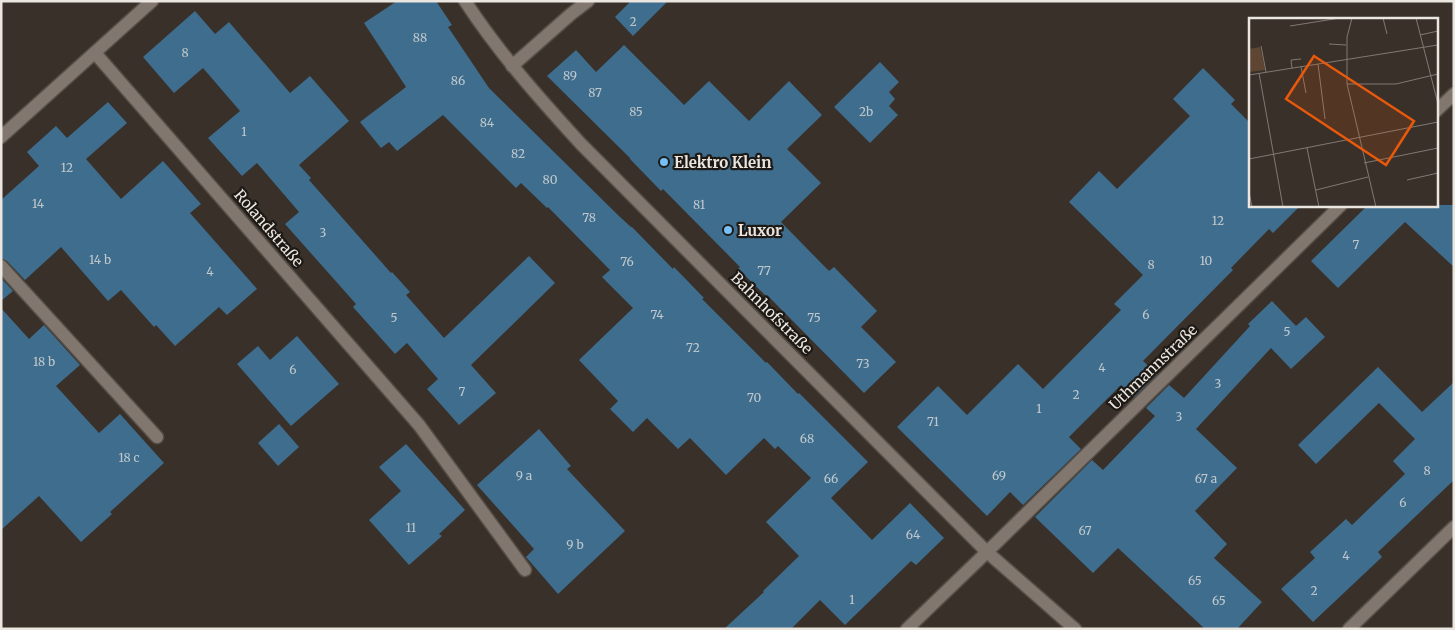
<svg xmlns="http://www.w3.org/2000/svg" width="1455" height="630" font-family="Merriweather,serif">
<style>
.building{fill:#3e6d8e}
.lines{fill:none;stroke-linecap:round;stroke-linejoin:round}
.service-casing{stroke:#554e47;stroke-width:15}
.minor-casing{stroke:#554e47;stroke-width:15}
.service{stroke:#82776f;stroke-width:12}
.minor{stroke:#82776f;stroke-width:12}
.poi-dot{fill:#76c0f7;stroke:#1d1915;stroke-width:2}
.labels{text-anchor:middle;dominant-baseline:central;stroke-width:4.5;stroke-linejoin:round;paint-order:stroke}
.number-label{font-size:12px;fill:#c0c8cc}
.poi-label{font-size:15px;font-weight:bold;fill:#ece6e1;stroke:#1d1915;text-anchor:start}
.street-label{font-size:15px;fill:#ece6e1;stroke:#1d1915}
.inset-road{fill:none;stroke:#817973;stroke-width:1}
.view{fill:#e8590c;fill-opacity:0.15;stroke:#e8590c;stroke-width:2.5}
.inset-edge{fill:none;stroke:#ece6e1;stroke-width:2.5}
</style>
<rect width="100%" height="100%" fill="#393029"/>
<g class="building">
<path d="M397,1h39l16,24 -4,2 41,61 131,129 11,10h1l41,42 1,-2 30,31 -2,1 64,64 1,-1 31,32 1,-1 69,69 -37,36 41,42 38,-37 34,35 -28,27 -5,-4 -66,64 -25,-25 -29,29h-67l40,-37 -1,-1 36,-35 -33,-34 45,-44 -33,-32 -3,3 -11,-11 -38,37 -36,-37 -12,11 -31,-31 -14,14 -23,-23 8,-8 -39,-41 54,-52 -31,-31 8,-7 -62,-63 -1,1 -26,-25 -5,5 -73,-73 -46,36 -8,-9 -8,6 -21,-26 46,-35 -42,-64z"/>
<path d="M631,1h37l-35,35 -18,-19z"/>
<path d="M195,11l20,23 14,-12 61,71 20,-17 39,45 -50,44 12,13 -2,2 82,93 1,-1 18,20 -4,3 38,43 85,-82 26,27 -84,82 25,28 -37,32 -32,-36 11,-10 -31,-36 -12,11 -42,-47 3,-3 -71,-80 14,-12 -42,-49 -15,13 -34,-38 32,-27 -37,-43 -29,25 -31,-36z"/>
<path d="M624,45l60,60 25,-24 40,40 40,-40 33,34 -35,34 34,34 -40,39 48,49 5,-4 43,44 -16,16 35,35 -32,31 -97,-98 -1,1 -28,-27 2,-2 -77,-78 -2,2 -31,-32v-1l-83,-82 29,-26 20,22z"/>
<path d="M880,62l19,20 -10,10 6,7 -6,7 9,9 -28,28 -36,-36z"/>
<path d="M1203,68l32,32 -4,4 19,19v82h51l-28,28 -4,-4 -38,39 2,2 -90,91 14,13 -23,23 -13,-12 -52,52 12,12 -58,56 -13,-13 -23,24 -90,-89 41,-41 29,29 51,-51 25,25 78,-79 -7,-6 29,-29 -74,-73 30,-31 18,18 73,-73 -17,-17z"/>
<path d="M108,102l19,21 -41,36 35,40 42,-38 38,43 -11,9 67,76 -30,26 -8,-8 -44,39 -19,-21 -2,2 -33,-37 -13,11 -47,-54 -36,33 -18,-19 -6,-3v-58l38,-34 -12,-14 29,-26 11,12z"/>
<path d="M1368,205h86v62l-49,-45 -67,66 -27,-27z"/>
<path d="M1,278l12,13 -12,10z"/>
<path d="M1272,301l24,25 10,-9 19,20 -34,32 -20,-21 -75,81 41,39 -42,43 32,33 -13,14 48,44 -25,27h-32l-87,-81 -25,25 -58,-56 57,-57 11,10 52,-54 -9,-8 23,-23 15,13 66,-72 -2,-2z"/>
<path d="M1,308l28,31 15,-14 36,40 -24,21 43,47 21,-19 44,49 -54,49 2,2 -31,28 -42,-46 -38,34z"/>
<path d="M297,336l42,48 -48,42 -54,-62 21,-18 12,14z"/>
<path d="M1378,367l44,45 32,-30v98l-76,72 4,5 -69,65 -32,-33 34,-31 -5,-6 36,-33 6,6 53,-51 -12,-13 22,-22 -36,-36 -63,61 -18,-19z"/>
<path d="M279,424l20,23 -21,19 -20,-23z"/>
<path d="M539,429l32,37 -4,3 58,62 -67,63 -32,-37 8,-8 -57,-64z"/>
<path d="M406,444l59,66 -26,24 3,2 -33,29 -40,-45 32,-29 -22,-24z"/>
</g>
<g class="lines">
<defs>
<g id="service">
<path d="M1,266l156,171"/>
<path d="M419,425l106,145"/>
</g>
<g id="minor">
<path d="M465,1c34,52 74,97 116,143l406,408 88,77"/>
<path d="M95,53l324,372"/>
<path d="M512,66l59,-52 17,-13"/>
<path d="M1436,111l18,-17"/>
<path d="M1,137l151,-136"/>
<path d="M907,629l80,-77 354,-347"/>
<path d="M1349,629l105,-102"/>
</g>
</defs>
<use href="#service" class="service-casing"/>
<use href="#minor" class="minor-casing"/>
<use href="#service" class="service"/>
<use href="#minor" class="minor"/>
</g>
<g class="poi-dot">
<circle cx="664" cy="162" r="5"/>
<circle cx="728" cy="230" r="5"/>
</g>
<g class="labels">
<g class="number-label">
<text x="633" y="21">2</text>
<text x="420" y="37">88</text>
<text x="185" y="52">8</text>
<text x="570" y="75">89</text>
<text x="458" y="80">86</text>
<text x="595" y="92">87</text>
<text x="636" y="111">85</text>
<text x="866" y="111">2b</text>
<text x="487" y="122">84</text>
<text x="244" y="131">1</text>
<text x="518" y="153">82</text>
<text x="67" y="167">12</text>
<text x="550" y="179">80</text>
<text x="38" y="203">14</text>
<text x="699" y="204">81</text>
<text x="589" y="217">78</text>
<text x="1218" y="220">12</text>
<text x="323" y="232">3</text>
<text x="1356" y="244">7</text>
<text x="100" y="259">14 b</text>
<text x="1206" y="260">10</text>
<text x="627" y="261">76</text>
<text x="1151" y="264">8</text>
<text x="764" y="270">77</text>
<text x="210" y="271">4</text>
<text x="657" y="314">74</text>
<text x="1146" y="314">6</text>
<text x="394" y="317">5</text>
<text x="814" y="317">75</text>
<text x="1287" y="331">5</text>
<text x="693" y="347">72</text>
<text x="44" y="361">18 b</text>
<text x="863" y="363">73</text>
<text x="1102" y="367">4</text>
<text x="293" y="369">6</text>
<text x="1218" y="383">3</text>
<text x="462" y="391">7</text>
<text x="1076" y="394">2</text>
<text x="754" y="397">70</text>
<text x="1039" y="408">1</text>
<text x="1179" y="416">3</text>
<text x="933" y="421">71</text>
<text x="807" y="438">68</text>
<text x="129" y="457">18 c</text>
<text x="1427" y="470">8</text>
<text x="524" y="475">9 a</text>
<text x="999" y="475">69</text>
<text x="831" y="478">66</text>
<text x="1206" y="478">67 a</text>
<text x="1403" y="502">6</text>
<text x="411" y="527">11</text>
<text x="1085" y="530">67</text>
<text x="913" y="534">64</text>
<text x="575" y="544">9 b</text>
<text x="1346" y="555">4</text>
<text x="1195" y="580">65</text>
<text x="1314" y="590">2</text>
<text x="852" y="599">1</text>
<text x="1219" y="600">65</text>
</g>
<g class="poi-label">
<text x="674" y="162">Elektro Klein</text>
<text x="738" y="230">Luxor</text>
</g>
<g class="street-label">
<text transform="translate(269 228) rotate(49)">Rolandstraße</text>
<text transform="translate(772 313) rotate(45)">Bahnhofstraße</text>
<text transform="translate(1153 367) rotate(-44)">Uthmannstraße</text>
</g>
</g>
<g transform="translate(1249 18)">
<rect width="189" height="189" fill="#393029"/>
<path d="M11,29l5,23 -16,2v-23z" fill="#5e4633"/>
<path class="inset-road" d="M103,0l-5,19v47l29,123M134,0l4,16M167,0l22,86M41,8l50,-8M171,17l18,-4M80,26l17,1M12,28l5,26M69,46l7,55M52,49l5,26M43,50l-1,-8 10,-1M10,55l24,134M0,57l189,-30M98,66h49l42,-10M58,130l12,59M0,141l189,-37M115,145l74,-15M158,162l31,-7M67,172l52,-13M0,174l3,15"/>
<path class="view" d="M65,38l100,65 -28,44 -100,-66z"/>
<rect width="189" height="189" class="inset-edge"/>
</g>
<rect width="1455" height="630" fill="none" stroke="#ece6e1" stroke-width="5"/>
</svg>
